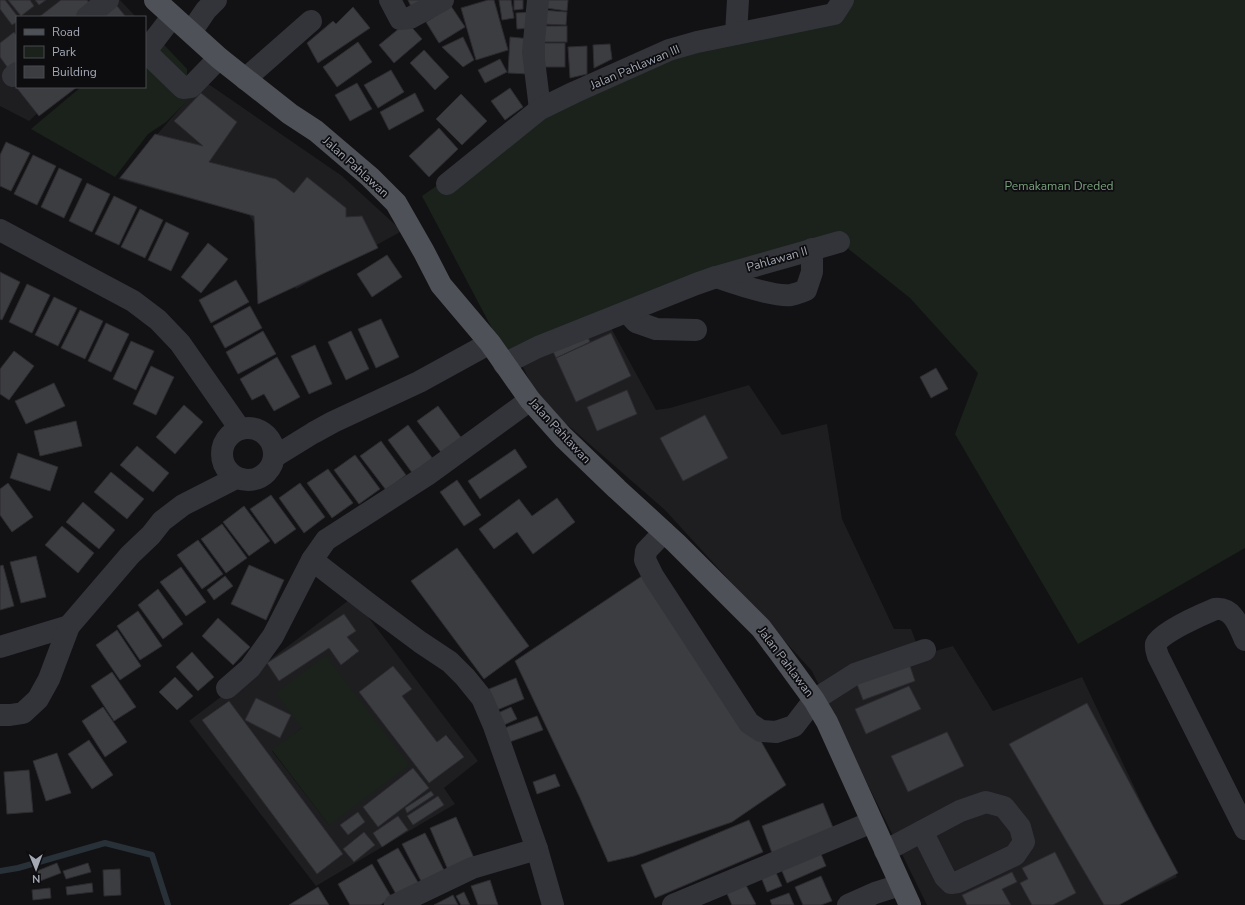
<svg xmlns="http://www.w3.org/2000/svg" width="1245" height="905" font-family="'Nunito Sans',sans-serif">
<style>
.built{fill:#1e1e21;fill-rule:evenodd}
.green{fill:#1a221b}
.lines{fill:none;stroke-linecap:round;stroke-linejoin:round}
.stream{stroke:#283138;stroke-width:6}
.building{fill:#3c3d41;stroke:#2c2c30}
.minor{stroke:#333439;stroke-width:22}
.major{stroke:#4f5158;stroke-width:22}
.labels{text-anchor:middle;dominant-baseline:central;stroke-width:3.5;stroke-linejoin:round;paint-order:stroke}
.street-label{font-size:12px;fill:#a3a8b5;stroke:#0d0d0f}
.park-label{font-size:12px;fill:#79a17c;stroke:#0d0d0f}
</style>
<rect width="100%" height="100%" fill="#121214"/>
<g class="built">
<path d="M0,0h120l16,17h-119v70h48l-36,34 -29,-15z"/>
<path d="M204,81l138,95 60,55 -106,58 -47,-74 -131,-36z"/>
<path d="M610,326l46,84 14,-2 79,-23 33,50 45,-11 15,95 52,110h17l10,26 32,-9 40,65 89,-34 95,200 -60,28h-190l-115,-234 -147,-161 -126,-110 -18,-37z"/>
<path d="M353,597l125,164 -34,27 11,16 -139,82 -127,-165zM344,614l11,17 -8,6 12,14 -18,14 -12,-17 -50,33 -12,-18zM393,666l18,23 -9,7 35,46 10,-7 16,22 -34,26 -70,-91zM256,698l35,18 -11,21 -35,-17zM228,701l115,153 -26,20 -115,-154zM302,728l27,97 -57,-74zM413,768l16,20 -51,39 -15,-20zM431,791l3,4 -27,17 -2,-4zM444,805l-31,20 -6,-8v-1zM358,812l7,10 -17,13 -7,-10zM398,816l9,14 -25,17 -9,-14zM364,832l11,13 -21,17 -11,-13z"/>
</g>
<g class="green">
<path d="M838,0h407v548l-167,96 -123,-210 23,-61 -68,-75 -64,-51 -341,106 -83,-157 157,-109 256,-74z"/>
<path d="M149,29l38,40v9l11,12 -32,32 -18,12 -33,43 -84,-48 50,-42h64v-54z"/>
<path d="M326,656l83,109 -80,60 -57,-75 30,-22 -26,-35z"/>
</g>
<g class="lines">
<path class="stream" d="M0,871l18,-3 87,-25 47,12 16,50"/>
</g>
<g class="building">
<path d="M0,0h5l13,17h-1v5l-5,3 -12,-16z"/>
<path d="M8,0h22l4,6 -13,10z"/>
<path d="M35,0h11l-7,5z"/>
<path d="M61,0h26l7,9 -11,8h-44z"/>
<path d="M408,0h30l-25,11z"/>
<path d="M488,0h6l14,50 -32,10 -15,-52z"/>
<path d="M499,0h12l3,18 -12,2z"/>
<path d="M514,0h9v9l-9,1z"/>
<path d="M540,0h28l-1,11 -28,-4z"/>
<path d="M113,1l13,16h-32z"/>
<path d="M451,6l14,21 -26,16 -13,-21z"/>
<path d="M353,7l17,21 -52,35 -11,-20 26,-22 3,3z"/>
<path d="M542,10l25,2 -1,13 -25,-1z"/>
<path d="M533,12l1,16 -17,1 -1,-16z"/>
<path d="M407,22l15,17 -28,24 -15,-18z"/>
<rect x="540" y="26" width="27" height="16"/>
<path d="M14,32l3,4v30l-7,5 -10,-14v-14z"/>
<path d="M463,37l11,23 -11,7 -21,-20z"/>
<path d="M510,37l21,2 -3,35 -20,-1z"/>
<path d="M358,42l14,20 -35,25 -14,-20z"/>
<rect x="544" y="43" width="21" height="24"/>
<path d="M610,44l2,15 -18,9 -1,-23z"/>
<path d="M587,46v28l-17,4 -2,-31z"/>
<path d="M424,50l25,27 -14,13 -25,-27z"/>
<path d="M500,59l7,13 -22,11 -7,-13z"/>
<path d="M391,70l13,22 -26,16 -14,-23z"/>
<path d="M357,83l15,26 -22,12 -15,-26z"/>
<path d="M17,86v1h60l-38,29 -23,-29z"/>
<path d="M510,88l13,19 -18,13 -14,-19z"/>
<path d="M201,93l36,29 -28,40 67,17 18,14 13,-16 39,31v9l16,-1 16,32 -120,56 -4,-88 -134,-38 35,-44 48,12 -29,-25z"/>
<path d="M415,93l9,18 -35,19 -9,-18z"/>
<path d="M461,94l26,27 -25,24 -26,-26z"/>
<path d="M439,128l19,21 -29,28 -20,-21z"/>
<path d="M6,142l24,11 -19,38 -11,-5v-31z"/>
<path d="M33,155l23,11 -19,39 -23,-11z"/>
<path d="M59,168l23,11 -18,39 -23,-11z"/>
<path d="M87,183l23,11 -18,38 -23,-11z"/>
<path d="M114,196l23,11 -18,38 -24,-11z"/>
<path d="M140,209l23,11 -18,38 -24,-11z"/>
<path d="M166,222l23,11 -18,38 -23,-11z"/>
<path d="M208,243l20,16 -27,34 -20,-16z"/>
<path d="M387,255l15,22 -30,20 -15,-23z"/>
<path d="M0,272l20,10 -18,38 -2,-1z"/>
<path d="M236,280l13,22 -38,21 -12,-23z"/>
<path d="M27,284l23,11 -18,38 -23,-11z"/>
<path d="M54,297l23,11 -19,38 -23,-11z"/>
<path d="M250,306l12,22 -37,20 -12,-22z"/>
<path d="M80,310l23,11 -18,38 -24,-11z"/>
<path d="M381,319l18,38 -23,11 -18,-39z"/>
<path d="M106,323l23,11 -18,38 -23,-11z"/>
<path d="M263,331l13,23 -38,20 -12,-22z"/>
<path d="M351,331l18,38 -23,11 -18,-38z"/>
<path d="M585,331l5,11 -34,16 -5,-11z"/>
<path d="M611,333l20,43 -55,26 -20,-44z"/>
<path d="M131,341l23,10 -18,39 -23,-11z"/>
<path d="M315,345l17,39 -23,10 -18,-38z"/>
<path d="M14,351l20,15 -25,34 -9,-6v-25z"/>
<path d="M277,357l23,40 -26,14 -10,-17 -12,6 -12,-21z"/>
<path d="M151,366l23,11 -18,38 -23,-11z"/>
<path d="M936,368l12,21 -17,9 -11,-21z"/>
<path d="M54,383l11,23 -39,18 -11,-23z"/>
<path d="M627,390l10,24 -40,17 -10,-24z"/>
<path d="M184,405l19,17 -28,32 -19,-17z"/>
<path d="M438,406l25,34 -20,15 -26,-34z"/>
<path d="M705,415l23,43 -45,23 -23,-43z"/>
<path d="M76,421l6,25 -42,10 -6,-25z"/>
<path d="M408,425l25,34 -20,15 -25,-34z"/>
<path d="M381,441l25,34 -20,15 -26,-34z"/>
<path d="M137,446l32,27 -16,19 -33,-27z"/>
<path d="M515,449l12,18 -47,32 -12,-18z"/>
<path d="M18,453l40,14 -8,24 -40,-13z"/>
<path d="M355,455l25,34 -21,15 -25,-34z"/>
<path d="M328,469l25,34 -21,15 -25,-35z"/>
<path d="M111,472l33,27 -17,20 -33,-27z"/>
<path d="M457,480l24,35 -17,11 -24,-34z"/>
<path d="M8,483l25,34 -21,15 -12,-17v-26z"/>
<path d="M300,483l25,34 -21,16 -25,-35z"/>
<path d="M271,495l25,34 -21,15 -25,-35z"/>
<path d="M557,498l18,24 -42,32 -16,-22 -23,17 -15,-20 40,-30 13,17z"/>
<path d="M83,502l32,28 -16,19 -33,-27z"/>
<path d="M244,506l26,35 -21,15 -26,-34z"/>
<path d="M222,524l25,34 -21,15 -25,-34z"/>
<path d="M62,526l32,27 -16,20 -33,-28z"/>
<path d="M198,540l25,34 -21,15 -25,-34z"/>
<path d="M457,548l72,98 -45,33 -73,-98z"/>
<path d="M36,556l10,41 -25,6 -11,-41z"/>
<path d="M3,565l11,41 -14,4v-44z"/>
<path d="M249,565l35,15 -18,40 -35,-16z"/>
<path d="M181,567l25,35 -20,14 -26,-34z"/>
<path d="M645,574l88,132 29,37 24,42 -54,37 -98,34 -26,6 -28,-64 -65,-137z"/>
<path d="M225,576l8,10 -19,14 -7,-10z"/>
<path d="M158,589l25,35 -20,15 -25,-34z"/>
<path d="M138,611l24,35 -22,14 -23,-34z"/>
<path d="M344,614l12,17 -9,6 12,14 -18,14 -12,-17 -50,33 -12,-18z"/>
<path d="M218,618l32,29 -17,18 -31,-29z"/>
<path d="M117,630l24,36 -21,14 -24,-35z"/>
<path d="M192,652l22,25 -16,14 -22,-24z"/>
<path d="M908,660l7,21 -52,19 -8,-21z"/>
<path d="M393,666l19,23 -10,7 35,46 9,-7 18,22 -35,26 -70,-91z"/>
<path d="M112,672l24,35 -22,14 -23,-35z"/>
<path d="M175,677l18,19 -16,14 -18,-18z"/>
<path d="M516,678l8,21 -27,11 -8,-21z"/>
<path d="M909,686l12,23 -55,25 -11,-25z"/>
<path d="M256,698l35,17 -11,23 -35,-18z"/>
<path d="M229,701l114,153 -26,20 -115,-154z"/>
<path d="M1087,703l91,170 -59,32h-15l-95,-161z"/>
<path d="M103,707l24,35 -22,15 -23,-36z"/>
<path d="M511,707l6,12 -13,6 -6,-12z"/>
<path d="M537,716l6,14 -39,14 -5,-14z"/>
<path d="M947,732l17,34 -56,26 -17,-36z"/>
<path d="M89,740l24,35 -21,14 -24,-35z"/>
<path d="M57,753l14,40 -25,8 -13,-40z"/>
<path d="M413,768l16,20 -51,39 -15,-20z"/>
<path d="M29,770l4,42 -26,2 -3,-42z"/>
<path d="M555,774l5,12 -23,8 -4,-12z"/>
<path d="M431,791l3,4 -27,18 -2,-5z"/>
<path d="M438,796l6,9 -31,20 -6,-9z"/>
<path d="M823,803l11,27 -62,23 -10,-27z"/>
<path d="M358,812l7,10 -17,13 -8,-10z"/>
<path d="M398,816l10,14 -26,17 -9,-14z"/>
<path d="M456,817l18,41 -26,12 -18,-42z"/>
<path d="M749,820l14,32 -108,46 -14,-33z"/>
<path d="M364,832l11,13 -21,17 -11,-13z"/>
<path d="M425,833l20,39 -23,11 -20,-39z"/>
<path d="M818,847l8,19 -39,17 -8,-19z"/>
<path d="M398,848l21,36 -22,12 -20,-36z"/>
<path d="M1055,852l21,41 -23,12h-21l-12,-22 8,-4 -6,-11z"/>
<path d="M57,863l4,10 -21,8 -3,-10z"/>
<path d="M88,863l3,9 -25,7 -3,-8z"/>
<path d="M372,864l20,34 -12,7h-30l-12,-21z"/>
<path d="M773,866l9,20 -15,6 -8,-20z"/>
<path d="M120,869l1,26 -17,1 -1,-26z"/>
<path d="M1012,872l5,10 -15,7 9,16h-44l-5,-10z"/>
<path d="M821,876l11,25 -11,4h-18l-8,-18z"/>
<path d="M742,878l14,26 -3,1h-21l-8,-18z"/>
<path d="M490,880l8,25h-20l-7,-19z"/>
<path d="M92,883l1,9 -26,3 -1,-8z"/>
<path d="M318,887l11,18h-40z"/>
<path d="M50,888l1,10 -18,2 -1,-10z"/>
<path d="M464,892l6,13h-9l-5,-9z"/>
<path d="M789,893l5,12h-22l-2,-5z"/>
<path d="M453,895l5,10h-24z"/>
</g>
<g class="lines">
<g class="minor">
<path d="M390,0l10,19 10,-1 33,-18"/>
<path d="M538,0l-5,52 7,57"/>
<path d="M87,17l21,-17"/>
<path d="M172,17l-23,30v8l34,33 8,-1 28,-29"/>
<path d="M191,32l15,-22 10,-10"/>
<path d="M736,34l2,-34"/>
<path d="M13,76l4,-3"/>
<path d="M245,79l66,-58"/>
<path d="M447,184l93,-75 35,-17 94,-42 28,-8 137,-28 9,-14"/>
<path d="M0,230l133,71 25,19 22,23 60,86"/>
<path d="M716,277c17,6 58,20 75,18 5,-1 10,-3 15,-5l6,-18v-23"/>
<path d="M627,312l9,10 20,7 40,1"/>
<path d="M504,364l34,-17 158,-63 20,-7 123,-35"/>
<circle cx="248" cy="454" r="26"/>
<path d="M274,457l39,-24 20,-11 86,-40 71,-39"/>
<path d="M664,532l-18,19 -1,9 8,16 96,147 12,8 15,1 18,-6 20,-26 41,-26 70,-24"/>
<path d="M312,560l57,44 51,38 30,20 15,15 17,21 12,28 43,123 16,56"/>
<path d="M1245,640c-6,-14 -12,-33 -30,-31 -12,5 -55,24 -59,35 -1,4 1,8 2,12l87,173"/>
<path d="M0,647l69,-21"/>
<path d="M227,688l23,-20 23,-32 39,-76 14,-20 101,-65 103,-75"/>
<path d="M0,715h10l13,-2 15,-14 11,-20 20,-53 61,-71 21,-20 11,-14 21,-16 53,-27"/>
<path d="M885,851l75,-40 26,-9 18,5 16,20 4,15 -9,13 -57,27 -7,1 -6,-6 -23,-46"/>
<path d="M395,905l77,-37 65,-19"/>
<path d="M673,905l199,-83"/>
<path d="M848,905l27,-12 25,-8"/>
</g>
<path class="major" d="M155,0l64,58 71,56 26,17 54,46 26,26 28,49 17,33 49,58 40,57 33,37 54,52 59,54 85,85 18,24 35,48 13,22 83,183"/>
</g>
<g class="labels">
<g class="street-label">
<text transform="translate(635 67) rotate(-23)">Jalan Pahlawan III</text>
<text transform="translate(356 167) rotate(42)">Jalan Pahlawan</text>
<text transform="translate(777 259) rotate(-16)">Pahlawan II</text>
<text transform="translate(560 431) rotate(47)">Jalan Pahlawan</text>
<text transform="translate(786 662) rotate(53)">Jalan Pahlawan</text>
</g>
<g class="park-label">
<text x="1059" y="186">Pemakaman Dreded</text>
</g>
</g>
<rect x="16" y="16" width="130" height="72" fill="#0d0d0f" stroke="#494b51"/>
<rect x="24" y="29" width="20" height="6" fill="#4f5158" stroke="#494b51"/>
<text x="52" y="36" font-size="12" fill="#a3a8b5">Road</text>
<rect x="24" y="46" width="20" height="12" fill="#1a221b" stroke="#494b51"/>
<text x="52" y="56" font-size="12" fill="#a3a8b5">Park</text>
<rect x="24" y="66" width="20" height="12" fill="#3c3d41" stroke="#494b51"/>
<text x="52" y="76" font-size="12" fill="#a3a8b5">Building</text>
<g transform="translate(36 869) rotate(179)" stroke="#0d0d0f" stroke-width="3" paint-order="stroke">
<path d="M0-3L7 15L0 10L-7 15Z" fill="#a3a8b5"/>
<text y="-6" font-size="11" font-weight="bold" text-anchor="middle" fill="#a3a8b5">N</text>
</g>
</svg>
